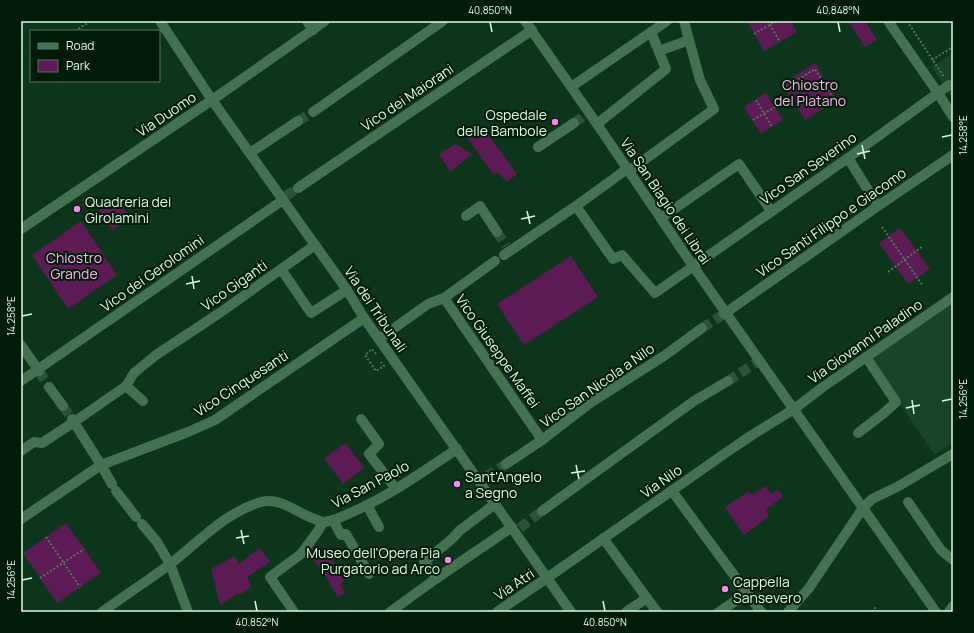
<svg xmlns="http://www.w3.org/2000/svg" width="974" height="633" font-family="Manrope,sans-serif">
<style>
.built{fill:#184429}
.green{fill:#5c1b54}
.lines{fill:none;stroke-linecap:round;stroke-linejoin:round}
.minor-tunnel{stroke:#2b533a;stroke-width:10;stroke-dasharray:10 5;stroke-linecap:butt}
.path{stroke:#51785e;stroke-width:2;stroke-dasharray:2 2;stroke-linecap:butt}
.minor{stroke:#437251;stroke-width:10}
.ticks{fill:none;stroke:#d8fde2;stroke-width:1.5}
.poi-dot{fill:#f987e8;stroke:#001b08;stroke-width:1.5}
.labels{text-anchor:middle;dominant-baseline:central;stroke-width:4;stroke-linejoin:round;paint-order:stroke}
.park-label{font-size:14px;fill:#ffb5f2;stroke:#001b08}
.street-label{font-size:14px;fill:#d8fde2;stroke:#001b08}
.poi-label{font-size:14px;fill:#d8fde2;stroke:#001b08;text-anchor:start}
.neatline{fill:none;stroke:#d8fde2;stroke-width:1.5}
.ticks-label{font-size:10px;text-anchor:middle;fill:#d8fde2}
</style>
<rect width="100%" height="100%" fill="#0d351c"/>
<g class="built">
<path d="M953,53v47l-21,-33z"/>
<path d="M953,299v145l-19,10 -65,-96z"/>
</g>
<g class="green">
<path d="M747,21h44l6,11 -33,19z"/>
<path d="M848,21h17l12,19 -12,7z"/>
<path d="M815,63l22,37 -32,20 -23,-36z"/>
<path d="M766,93l17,27 -22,14 -17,-27z"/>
<path d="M480,124l37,50 -10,8 -9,-10 -4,3 -29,-40z"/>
<path d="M456,144l16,10 -22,18 -11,-18z"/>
<path d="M117,198l13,20 -18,12 -13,-20z"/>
<path d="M81,221l36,54 -49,34 -36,-54z"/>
<path d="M900,228l30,41 -22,15 -29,-41z"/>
<path d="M571,256l27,41 -74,48 -27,-41z"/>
<path d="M346,443l18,25 -21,16 -19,-26z"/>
<path d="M766,486l5,8 8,-4 4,7 -17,12 3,8 -25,18 -19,-28 24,-16 3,4z"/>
<path d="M66,523l35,50 -44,30 -34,-50z"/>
<path d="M314,543l19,18 11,20 -4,3 5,9 -7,4 -16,-26 -14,-18z"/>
<path d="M260,548l10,14 -23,15 4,10 -12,8 -1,-2 -18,12 -9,-36 23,-13 5,8z"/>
</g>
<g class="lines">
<g class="minor-tunnel">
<path d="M298,121l15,-9"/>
<path d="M574,123l12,-9"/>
<path d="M286,196l12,-8"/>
<path d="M497,232l9,14"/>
<path d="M702,328l22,-14"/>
<path d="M39,371l10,16"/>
<path d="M728,381l32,-21"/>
<path d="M63,406l9,13"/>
<path d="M486,477l20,-13"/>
<path d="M520,528l22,-17"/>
</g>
<g class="path">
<path d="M768,21l12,21"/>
<path d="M907,21l37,56"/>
<path d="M75,31l16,-10"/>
<path d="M754,34l22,-13"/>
<path d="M932,60l21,-13"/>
<path d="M785,88l30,-19 20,32"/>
<path d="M756,100l16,27"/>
<path d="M753,120l22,-13"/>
<path d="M882,227l41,59"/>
<path d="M888,272l35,-26"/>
<path d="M376,354l-4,-5 -7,6 11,16 8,-5 -3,-4"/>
<path d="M46,537l34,50"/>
<path d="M40,578l44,-29"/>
<path d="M872,612l4,-5"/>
</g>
<g class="minor">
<path d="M160,21l52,79 135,190 17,28 207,294"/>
<path d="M307,21l6,9"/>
<path d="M525,21l72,103 96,142 243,346"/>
<path d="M888,21l50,72 15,24"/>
<path d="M659,51l30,-11 -5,-19"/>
<path d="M571,87l96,-66"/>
<path d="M313,112l130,-91"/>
<path d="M597,124l69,-55 -15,-37"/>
<path d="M538,147l36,-24"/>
<path d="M250,153l48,-32"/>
<path d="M848,158l30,48"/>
<path d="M629,171l85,-62 -14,-29 -11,-40"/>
<path d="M298,188l234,-158"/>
<path d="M576,206l37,53 9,-4 33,38 193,-135 101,-73"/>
<path d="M466,216l14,-10 17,26"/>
<path d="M661,218l78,-54 32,47"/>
<path d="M21,229l191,-129 113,-79"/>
<path d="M504,255l72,-49 51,-37"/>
<path d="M281,269l30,44 36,-23"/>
<path d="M444,298l98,142"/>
<path d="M724,314l154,-108 75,-51"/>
<path d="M379,339l49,-35 16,-6 51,-37"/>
<path d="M21,345l18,26"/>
<path d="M21,381l262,-181"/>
<path d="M126,386l17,15"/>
<path d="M49,387l14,19"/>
<path d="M72,419l29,46 11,19"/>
<path d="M361,419l18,25 -10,10 27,35"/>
<path d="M858,433l26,-20 12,-11 -30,-45"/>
<path d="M21,451l13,-9 8,1 32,-21 52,-36 8,-13 22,-18 65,-43 94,-67"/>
<path d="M506,464l36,-24 48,-37 74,-47 38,-28"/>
<path d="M116,491l20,26"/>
<path d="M672,491l89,121"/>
<path d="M908,502l33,48 12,10"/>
<path d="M367,505l12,22"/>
<path d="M542,511l62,-45 90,-65 34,-20"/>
<path d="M21,519l80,-54 87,-33 27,-12 149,-102"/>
<path d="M333,520l8,15 5,-1 23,40"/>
<path d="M142,524l15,18 13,22 18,48"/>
<path d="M603,538l54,74"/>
<path d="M437,578l-13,-16 29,-24 6,-7 36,-27"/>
<path d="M102,612c22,-16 45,-31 67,-47 30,-23 55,-52 92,-63 19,-5 35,10 51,16 4,1 8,4 12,4 9,-1 18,-5 26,-9 38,-16 72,-41 107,-64"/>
<path d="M294,612l-24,-35 31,-23 17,-23 5,-9"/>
<path d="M390,612l47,-34 75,-51"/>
<path d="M497,612l50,-34 180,-126 25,-17 42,-26 29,-22 130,-90"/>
<path d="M626,612l21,-14"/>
<path d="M719,612l28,-19"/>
<path d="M788,612l21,-24 54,-80 9,-9 25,-12 56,-33"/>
<path d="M949,612l4,-6"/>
</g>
</g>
<path class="ticks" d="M490,22l2,10M838,22l2,10M942,137l10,-2M862,145l3,14M857,154l13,-3M527,211l3,13M521,219l14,-3M192,276l2,13M186,284l14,-3M22,316l10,-2M912,400l2,14M942,401l10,-2M906,408l14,-3M576,465l3,14M571,473l14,-2M241,530l3,14M236,538l13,-2M22,580l10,-2M255,601l2,10M603,601l2,10"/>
<g class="poi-dot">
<circle cx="555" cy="122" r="4"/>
<circle cx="77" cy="209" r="4"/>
<circle cx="457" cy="484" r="4"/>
<circle cx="448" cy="560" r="4"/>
<circle cx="725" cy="589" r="4"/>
</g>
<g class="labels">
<g class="park-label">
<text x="810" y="84">Chiostro<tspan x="810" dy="16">del Platano</tspan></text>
<text x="74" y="257">Chiostro<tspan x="74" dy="16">Grande</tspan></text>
</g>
<g class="street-label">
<text transform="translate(407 97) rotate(-34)">Vico dei Maiorani</text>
<text transform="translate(166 114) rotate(-34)">Via Duomo</text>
<text transform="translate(808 168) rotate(-35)">Vico San Severino</text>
<text transform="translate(666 201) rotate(56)">Via San Biagio dei Librai</text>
<text transform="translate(831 222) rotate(-35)">Vico Santi Filippo e Giacomo</text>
<text transform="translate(152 273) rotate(-35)">Vico dei Gerolomini</text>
<text transform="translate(234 285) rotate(-35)">Vico Giganti</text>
<text transform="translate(376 309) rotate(56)">Via dei Tribunali</text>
<text transform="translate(865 341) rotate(-35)">Via Giovanni Paladino</text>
<text transform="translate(498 351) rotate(55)">Vico Giuseppe Maffei</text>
<text transform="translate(241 383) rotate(-33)">Vico Cinquesanti</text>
<text transform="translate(597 385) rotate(-35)">Vico San Nicola a Nilo</text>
<text transform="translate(661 481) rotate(-35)">Via Nilo</text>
<text transform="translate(370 484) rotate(-28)">Via San Paolo</text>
<text transform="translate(514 584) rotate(-34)">Via Atri</text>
</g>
<g class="poi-label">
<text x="547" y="114" text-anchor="end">Ospedale<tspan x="547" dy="16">delle Bambole</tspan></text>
<text x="85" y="201">Quadreria dei<tspan x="85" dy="16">Girolamini</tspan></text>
<text x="465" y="476">Sant'Angelo<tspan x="465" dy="16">a Segno</tspan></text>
<text x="440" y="552" text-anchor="end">Museo dell'Opera Pia<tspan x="440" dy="16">Purgatorio ad Arco</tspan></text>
<text x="733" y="581">Cappella<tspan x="733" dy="16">Sansevero</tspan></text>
</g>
</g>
<rect width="974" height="633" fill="none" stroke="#001b08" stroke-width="44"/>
<rect x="30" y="30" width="130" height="52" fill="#001b08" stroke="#56755f"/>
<rect x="38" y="43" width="20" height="6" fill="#437251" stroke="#56755f"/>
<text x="66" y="50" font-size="12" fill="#d8fde2">Road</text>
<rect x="38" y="60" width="20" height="12" fill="#5c1b54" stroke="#56755f"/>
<text x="66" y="70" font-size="12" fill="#d8fde2">Park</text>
<rect x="22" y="22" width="930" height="589" class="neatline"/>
<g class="ticks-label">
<text x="490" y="14">40.850°N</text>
<text x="838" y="14">40.848°N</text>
<text transform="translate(963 135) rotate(-90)" y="4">14.258°E</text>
<text transform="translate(11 316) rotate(-90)" y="4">14.258°E</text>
<text transform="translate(963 399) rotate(-90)" y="4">14.256°E</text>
<text transform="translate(11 580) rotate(-90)" y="4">14.256°E</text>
<text x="257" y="626">40.852°N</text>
<text x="605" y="626">40.850°N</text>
</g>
</svg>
